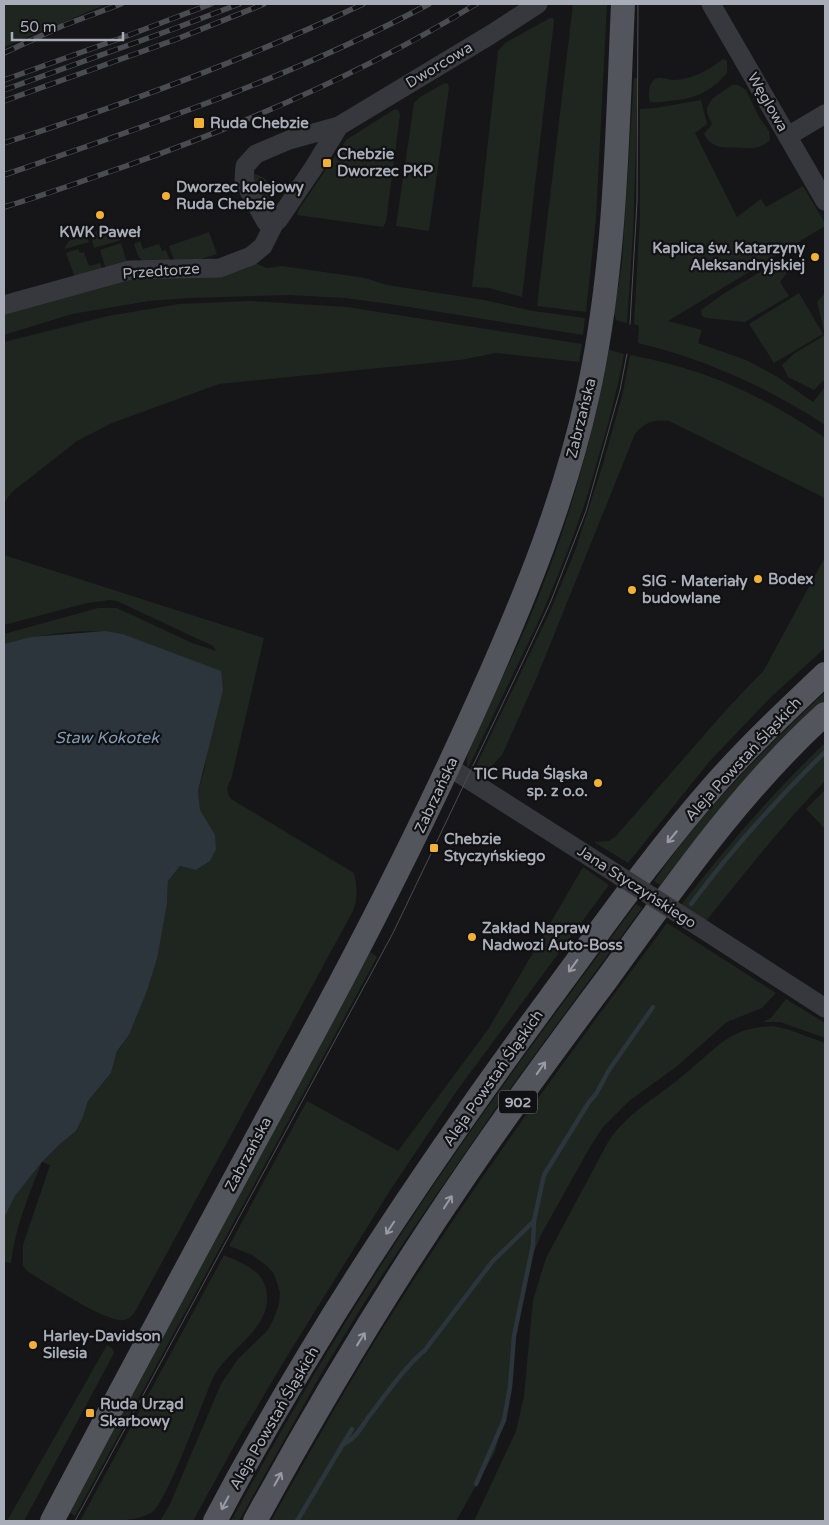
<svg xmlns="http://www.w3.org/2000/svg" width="829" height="1525" font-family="'Varela Round',sans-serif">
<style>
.green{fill:#1e261f}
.water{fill:#2c353c}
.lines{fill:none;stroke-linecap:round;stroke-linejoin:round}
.stream{stroke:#2c353c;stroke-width:4.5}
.minor{stroke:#37383d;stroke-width:19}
.major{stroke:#53555c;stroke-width:24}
.tram{stroke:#4a4c52;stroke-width:1}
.rail-casing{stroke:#4a4c52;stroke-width:5.5}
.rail{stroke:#111113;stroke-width:4;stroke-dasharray:11;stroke-linecap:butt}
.minor-bridge{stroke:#37383d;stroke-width:19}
.oneway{stroke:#979ba6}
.poi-dot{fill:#f2b134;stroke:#111113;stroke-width:2}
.labels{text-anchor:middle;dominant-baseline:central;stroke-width:4.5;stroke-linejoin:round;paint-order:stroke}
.shield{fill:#111113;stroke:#7b7e86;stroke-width:1}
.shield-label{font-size:14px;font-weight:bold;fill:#a8adb8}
.street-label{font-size:15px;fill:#a8adb8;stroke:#111113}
.poi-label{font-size:15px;font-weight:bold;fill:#a8adb8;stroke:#111113;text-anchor:start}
.water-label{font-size:16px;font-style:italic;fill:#7f9bb3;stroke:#111113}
</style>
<rect width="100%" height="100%" fill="#161618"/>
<g class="green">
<path d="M4,4h103l-103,43z"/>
<path d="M573,4h34l-11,214 -10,94 -49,-6z"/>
<path d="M550,18h3l1,3 -32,276 -33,-9 -17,-1 26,-236 7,-8z"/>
<path d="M723,59l4,2v12c-16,19 -33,26 -58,28 -7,1 -11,2 -19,1 -2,-7 -2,-22 8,-24 4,-1 11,2 15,2 18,0 36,-10 50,-21z"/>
<path d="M634,78h4l-5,155 -6,90 -11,-3 -2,-7 8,-51z"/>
<path d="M445,83l3,1 1,4 -20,143 -33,-5 18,-123 6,-6z"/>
<path d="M732,85h6l8,5 13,27 10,14 1,9c-8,8 -15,8 -26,8 -14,-1 -32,3 -40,-14l8,-10 -5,-11v-6l6,-9z"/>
<path d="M701,100l6,24 -12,9 42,84 24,-18 5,8 37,-21 22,37v3l-157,95 34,9 -4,13 48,17 30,16 37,26 12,-15v38c-58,-38 -120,-66 -187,-82l1,-17 -5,-2 6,-108v-107l15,-1z"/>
<path d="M395,109l3,1 2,4 -14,108 -3,5 -86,-12 2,-6 47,-69z"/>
<path d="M251,173c22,6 21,13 19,34l-5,-2z"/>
<path d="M112,226l4,2 5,12 -27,8 -4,-15z"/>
<path d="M209,232l8,22 -26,8 -16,1 -6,-17z"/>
<path d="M86,234l3,8 -24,7v-2l4,-6z"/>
<path d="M140,241l3,8 16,-5 3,7 4,-1 5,13 -28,-1 -5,-6 -4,-12z"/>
<path d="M121,243l6,19 -20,11 -7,-23z"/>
<path d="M78,249l2,4 4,-1 5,14 11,-3 4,11 -27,4 -3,-3 -8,-22z"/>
<path d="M252,262l15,6 15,-2 83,12 22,7 97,15 49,11 52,7 -2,17 -193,-31 -45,-6 -56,-3 -101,3 -39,3 -77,13 -68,21v-26l129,-35z"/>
<path d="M777,262l9,3 2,6 -8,11 9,14 -44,26 -39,-4 -4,-2 -1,-6 22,-16z"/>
<path d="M799,293l24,41 -49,29 -25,-39z"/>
<path d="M825,293v86l-11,11 -26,-13 -6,-12 13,-12 30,-18 -8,-33z"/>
<path d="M250,301l97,6 235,37 -3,18 -83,-9 -36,7 -241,24 -107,39 -35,18 -65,51 -8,11v-161l104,-26 71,-12z"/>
<path d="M609,350l15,4 -5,26 -11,44 -22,76 -17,48 -27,66 -74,154c-3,-8 0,-15 3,-22 17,-42 39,-82 57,-124 37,-86 64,-179 81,-272z"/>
<path d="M630,355c75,14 130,39 194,82l1,61 -156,-77c-15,-2 -24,1 -34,13l-98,243 -30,67 -5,11 -11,12 -17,3 74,-154 27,-65 28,-87 20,-72z"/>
<path d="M4,555l260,83 -33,142c-5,8 -5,11 0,19l123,74c3,14 4,25 -1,38l-217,399c-3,5 -6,9 -12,10 -18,3 -79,-38 -97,-49l-4,-5v-21l27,-80 -8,-3c-13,32 -27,66 -31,101l-7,-1v-44l11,-22 27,-34 18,-18 16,-13 7,-14 5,-16 23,-28 6,-22 12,-16 18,-44 10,-32 10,-55 1,-23 12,-15 16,4 14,-9 6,-11 -9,-27 -8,-13 -1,-19 6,-20 17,-99 -98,-38c-39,-7 -81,0 -119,10v-10l94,-26h19l75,35 24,8 -3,-5 -96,-45 -7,-1 -23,3 -83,22z"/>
<path d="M825,557v91l-54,49 -62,65 -81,101 -34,-21 15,-1 7,-5 110,-126 38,-40z"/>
<path d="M825,692v11l-128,135 -37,47 -6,-4c49,-70 109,-131 171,-189z"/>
<path d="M825,743v38c-43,44 -80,92 -119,140l-25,-16c45,-57 91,-112 144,-162z"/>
<path d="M825,790v39l-19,-20z"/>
<path d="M583,867l26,18 -153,207 -65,97 -105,169 -48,81 -45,82h-33l10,-17 51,-120 17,-25 30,-29 6,-12 5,-14 1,-11 -3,-10 -3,-9 -7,-8 -15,-11 -23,-9 78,-145 91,50 91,-123z"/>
<path d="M636,904l6,4 -144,197 -92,134 -40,61 -45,74 -82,147h-8c52,-95 106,-188 165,-279 75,-116 158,-227 240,-338z"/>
<path d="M667,923l109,70 -14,15 -35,14 -51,45 -47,34 -26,26 -13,20 -48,86 -16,37 -7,36 -9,84 -9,39 -6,23 -39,69h-185c40,-71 80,-143 124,-212 84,-133 178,-260 272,-386z"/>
<path d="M370,952l7,5 -302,559 -6,-4z"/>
<path d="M786,999l39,24v15l-45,-16h-17l8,-4z"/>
<path d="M772,1026l15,3 38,14v478h-351l42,-90 8,-35 9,-96 13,-42 62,-116c19,-29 47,-43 72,-64 17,-13 39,-37 58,-45 11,-5 22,-6 34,-7z"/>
<path d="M224,1255c20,9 42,16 43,41 2,34 -38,52 -53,80 -12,25 -46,126 -63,137 -18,10 -51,8 -71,8z"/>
<path d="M107,1345l5,3 2,5 -90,168h-17z"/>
</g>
<path class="water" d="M105,631l18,3 98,37 2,19 -25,101 2,19 15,25 1,15 -6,11 -14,9 -16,-4 -12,15 -1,23 -10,55 -10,32 -18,44 -12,16 -6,22 -23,28 -5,16 -7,14 -16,13 -18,18 -27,34 -11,22v-574l27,-7z"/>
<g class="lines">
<g class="stream">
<path d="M691,904c40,-54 86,-105 134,-152"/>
<path d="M342,1445c14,-6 19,-18 28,-30 17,-22 34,-47 55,-65l67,-88 42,-41"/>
<path d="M476,1484l28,-64 6,-33 4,-51 19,-91 1,-24 10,-46 45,-73 7,-8 13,-24 44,-63"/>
<path d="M297,1521l55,-92"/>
</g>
<g class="minor">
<path d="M711,4l114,197"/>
<path d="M339,126l-25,41 -35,52 -5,5 -8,-2 -13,-23 -9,-19 1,-14 11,-12 33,-14 50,-14 151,-91 48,-31"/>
<path d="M788,136l37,-22"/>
<path d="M4,305l126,-35 90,-2 31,-12 12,-10 11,-22"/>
<path d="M449,767l141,90"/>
<path d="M698,926l127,82"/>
</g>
<g class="major">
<path d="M52,1521c88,-168 179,-335 269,-502 58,-108 111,-214 161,-326 43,-96 82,-192 105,-295 29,-129 30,-263 36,-394"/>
<path d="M215,1521c96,-183 212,-356 335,-523 54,-73 107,-148 167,-216 34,-38 71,-73 108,-108"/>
<path d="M255,1521c65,-119 135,-236 212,-348 45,-66 92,-130 140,-194 67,-92 133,-188 218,-265"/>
</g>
<g class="tram">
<path d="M630,324l7,-122 1,-198"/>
<path d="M75,1521l318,-588 132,-276 26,-56 35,-90 34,-121 7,-36"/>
</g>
<defs>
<g id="rail">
<path d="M4,53l58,-27 59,-22"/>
<path d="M4,80l120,-43 87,-33"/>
<path d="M4,90l172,-62 63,-24"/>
<path d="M4,101l173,-62 87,-35"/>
<path d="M4,143c122,-39 243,-84 359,-139"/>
<path d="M4,175c145,-50 289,-98 425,-171"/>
<path d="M4,207c41,-12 81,-27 122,-41 121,-43 240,-94 350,-162"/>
</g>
</defs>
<use href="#rail" class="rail-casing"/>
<use href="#rail" class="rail"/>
<path class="minor-bridge" d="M590,857l108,69"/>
</g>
<defs><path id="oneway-shaft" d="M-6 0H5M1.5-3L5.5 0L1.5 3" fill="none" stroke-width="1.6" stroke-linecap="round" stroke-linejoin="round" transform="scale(1.25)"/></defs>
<g class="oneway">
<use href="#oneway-shaft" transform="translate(672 837) rotate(130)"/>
<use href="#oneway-shaft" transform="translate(573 966) rotate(126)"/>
<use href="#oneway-shaft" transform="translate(541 1068) rotate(-55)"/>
<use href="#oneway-shaft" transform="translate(448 1202) rotate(-57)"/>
<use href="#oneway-shaft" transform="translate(390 1228) rotate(123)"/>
<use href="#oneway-shaft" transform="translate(361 1339) rotate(-58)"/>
<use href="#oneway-shaft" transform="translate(278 1479) rotate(-61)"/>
<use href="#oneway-shaft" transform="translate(225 1503) rotate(118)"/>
</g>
<g class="poi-dot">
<rect x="193" y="117" width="12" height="12" rx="2.5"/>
<rect x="322" y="158" width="10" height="10" rx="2.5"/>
<circle cx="166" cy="196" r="5"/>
<circle cx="100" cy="215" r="5"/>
<circle cx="815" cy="257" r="5"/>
<circle cx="758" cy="579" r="5"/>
<circle cx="632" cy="590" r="5"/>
<circle cx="598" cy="783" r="5"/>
<rect x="429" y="843" width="10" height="10" rx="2.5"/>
<circle cx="472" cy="937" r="5"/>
<circle cx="33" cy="1345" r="5"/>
<rect x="85" y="1408" width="10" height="10" rx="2.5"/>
</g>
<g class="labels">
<rect class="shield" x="499" y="1090.5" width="38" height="23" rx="4"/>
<g class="shield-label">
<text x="518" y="1102">902</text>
</g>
<g class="street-label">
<text transform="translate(439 65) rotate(-31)">Dworcowa</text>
<text transform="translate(768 102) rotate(60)">Węglowa</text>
<text transform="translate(161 271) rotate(-4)">Przedtorze</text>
<text transform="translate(581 418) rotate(-76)">Zabrzańska</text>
<text transform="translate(743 759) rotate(-47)">Aleja Powstań Śląskich</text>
<text transform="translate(436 795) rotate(-65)">Zabrzańska</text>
<text transform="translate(637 887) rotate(33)">Jana Styczyńskiego</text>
<text transform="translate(493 1078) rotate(-55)">Aleja Powstań Śląskich</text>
<text transform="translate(248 1154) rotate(-62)">Zabrzańska</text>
<text transform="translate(274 1418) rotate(-60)">Aleja Powstań Śląskich</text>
</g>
<g class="poi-label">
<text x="210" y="123">Ruda Chebzie</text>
<text x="337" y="154">Chebzie<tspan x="337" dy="17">Dworzec PKP</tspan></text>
<text x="176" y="187">Dworzec kolejowy<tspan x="176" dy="17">Ruda Chebzie</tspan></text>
<text x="100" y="232" text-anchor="middle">KWK Paweł</text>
<text x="805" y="248" text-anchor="end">Kaplica św. Katarzyny<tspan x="805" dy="17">Aleksandryjskiej</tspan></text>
<text x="768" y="579">Bodex</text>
<text x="642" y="581">SIG - Materiały<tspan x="642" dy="17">budowlane</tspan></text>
<text x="588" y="774" text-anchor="end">TIC Ruda Śląska<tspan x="588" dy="17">sp. z o.o.</tspan></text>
<text x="444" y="839">Chebzie<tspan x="444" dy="17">Styczyńskiego</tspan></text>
<text x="482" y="928">Zakład Napraw<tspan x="482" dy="17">Nadwozi Auto-Boss</tspan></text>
<text x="43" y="1336">Harley-Davidson<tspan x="43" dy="17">Silesia</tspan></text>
<text x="100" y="1404">Ruda Urząd<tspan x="100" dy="17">Skarbowy</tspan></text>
</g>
<g class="water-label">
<text x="107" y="738">Staw Kokotek</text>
</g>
</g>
<rect width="829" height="1525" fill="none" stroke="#a8adb8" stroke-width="10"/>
<path d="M12 32v8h111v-8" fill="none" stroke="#a8adb8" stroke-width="2.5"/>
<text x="20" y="32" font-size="15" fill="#a8adb8" stroke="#111113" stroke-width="4" paint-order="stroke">50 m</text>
</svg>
